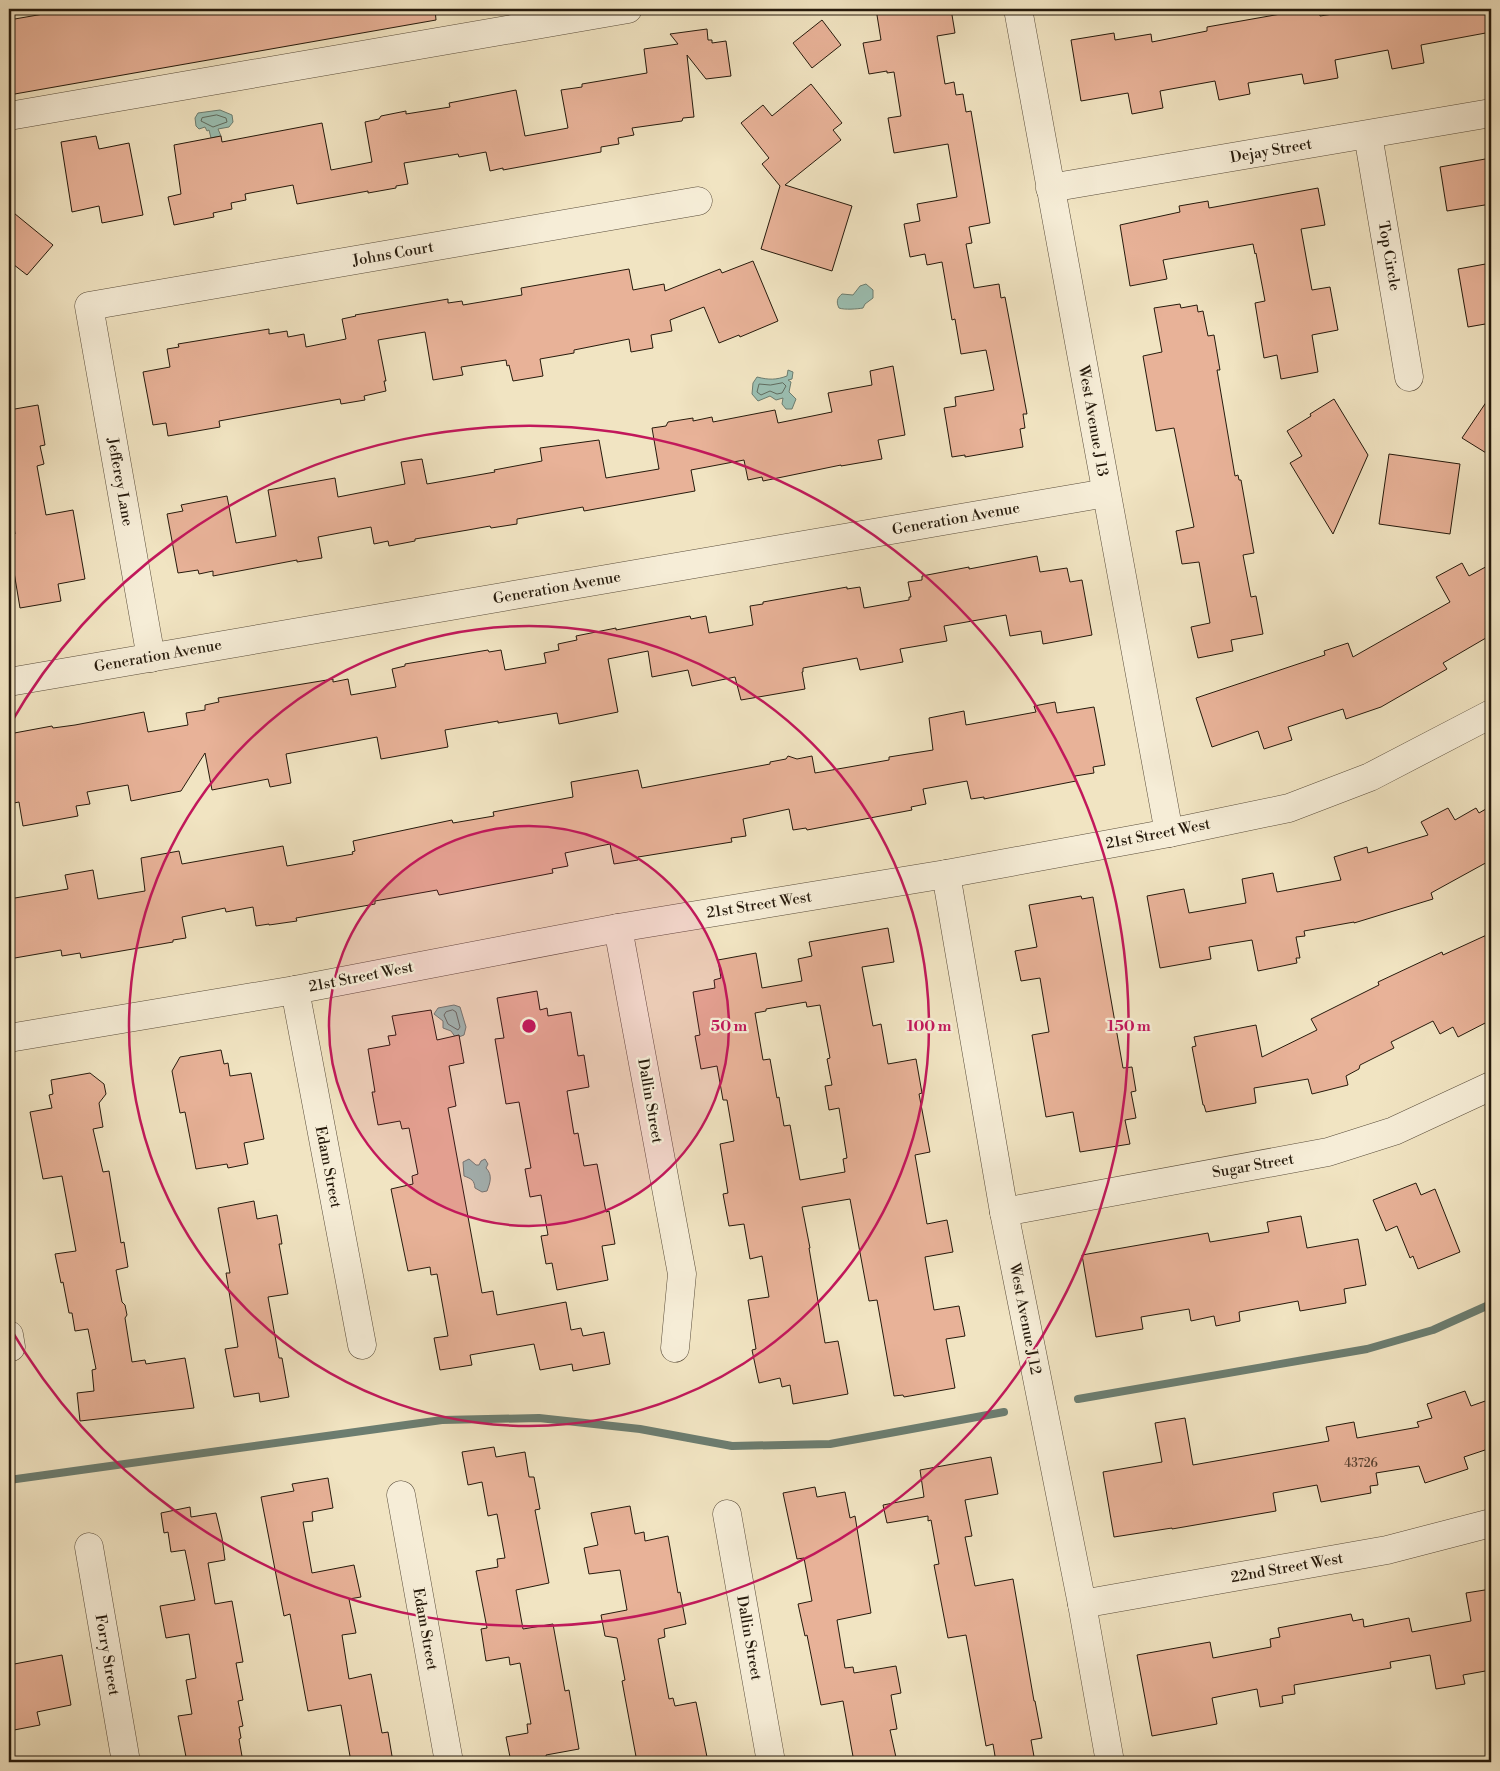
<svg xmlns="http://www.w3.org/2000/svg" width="1500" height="1771" font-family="'Libre Bodoni',serif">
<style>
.water{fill:#9bbfb2;stroke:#6c7d70}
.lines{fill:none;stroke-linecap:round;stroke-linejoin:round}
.shore{stroke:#606c5f;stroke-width:1}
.stream{stroke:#6c7d70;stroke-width:8}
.building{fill:#e8b298;stroke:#261a0c;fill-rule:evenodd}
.minor-casing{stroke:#594c3a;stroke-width:29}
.minor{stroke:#f6edd7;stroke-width:28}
.ring{fill:none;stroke:#c2185b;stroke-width:2.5}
.labels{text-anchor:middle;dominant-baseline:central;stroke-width:4.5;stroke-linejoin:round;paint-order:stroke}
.number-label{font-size:12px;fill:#56402f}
.street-label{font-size:15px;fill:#261a0c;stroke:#f6edd7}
.centre{fill:#c2185b;stroke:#f6edd7;stroke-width:2.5}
.ring-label{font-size:15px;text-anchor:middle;font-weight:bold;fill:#c2185b;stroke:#f6edd7;stroke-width:4.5;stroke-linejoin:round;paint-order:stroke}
</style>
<rect width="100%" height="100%" fill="#f1e4c2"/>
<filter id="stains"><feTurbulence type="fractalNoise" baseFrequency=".004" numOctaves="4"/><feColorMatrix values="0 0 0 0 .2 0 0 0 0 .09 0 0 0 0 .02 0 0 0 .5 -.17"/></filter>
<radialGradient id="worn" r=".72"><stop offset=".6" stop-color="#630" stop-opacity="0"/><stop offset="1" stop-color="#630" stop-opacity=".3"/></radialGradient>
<g class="water">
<path d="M220,110l12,5 1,7 -4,5 -11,2 3,7 -10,2 -2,-8 -2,1 -2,-4 -6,2 -3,-3 -1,-8 3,-5z"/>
<path d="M866,284l7,6v8l-8,6 -2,4c-5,1 -19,2 -24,0 -3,-6 -2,-10 3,-14l11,1 7,-9z"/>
<path d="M788,370l5,2 -1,7 -4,1 3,2 -2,10 7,7 -4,10h-6l-4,-5 1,-6 -7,2 -6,-4 -12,5 -6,-7 1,-11 4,-6c12,3 19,3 30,-1z"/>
<path d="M454,1005l6,2 6,20 -2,8 -8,3 -5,-7 -8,-3v-7l-9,-7 4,-6z"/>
<path d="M469,1159l7,6h3l2,-4 4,-2 3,5 -2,4c7,7 4,15 1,23l-5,1 -7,-4c-1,-8 -3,-9 -11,-12l-1,-14z"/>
</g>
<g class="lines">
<g class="shore">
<path d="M217,115l9,3 1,4 -14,5 -12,-6 1,-3z"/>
<path d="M783,383l3,3 -4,7 -5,1 -7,-3 -9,4 -4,-3 2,-8 11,1z"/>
<path d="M453,1010l3,2 4,15 -2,3 -10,-6 -4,-9 2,-3z"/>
</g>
<g class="stream">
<path d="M1078,1399l289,-50 66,-19 58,-26"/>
<path d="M9,1480l433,-60 97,-2 101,11 92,17 98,-2 174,-32"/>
</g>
</g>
<g class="building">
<path d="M72,9h363l1,11 -427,75v-75z"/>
<path d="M876,9h75l4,24 -18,3 8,48 9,-2 2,13 7,-1 3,18 5,-1 19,112 -21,4 3,16 -6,1 8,44 25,-4 2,14 4,-1 22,117h-4l2,14 -5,1 3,18 -58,10v-2l-13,2 -8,-49 12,-2 -1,-9 39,-7 -8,-40 -25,4 -6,-35 -3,1 -10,-58 -15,3 -2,-11 -15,3 -6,-33 16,-3 -3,-17 40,-7 -9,-53 -54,9 -6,-35 13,-2 -7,-44 -7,1v-2l-18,3 -6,-31 18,-3z"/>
<path d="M1309,9h10l1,7 46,-7h125v23l-70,13 3,18 -32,6 -4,-19 -53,10 3,18 -34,6 -2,-10 -54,9 2,11 -31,6 -4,-19 -55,10 3,17 -31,6 -4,-21 -47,8 -10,-61 43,-7 1,7 36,-6 1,8 55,-11v-4z"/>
<path d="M822,20l19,25 -29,23 -19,-25z"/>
<path d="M707,29l1,11h4v3l14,-2 5,35 -25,3 -19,-24 7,62 -11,1 -1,3 -50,7 2,7 -16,3 1,6 -18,3v5l-98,18v-2l-13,3 -4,-19 -27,5 -1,-3 -54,9 4,21 -12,2v2l-28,5v-2l-71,13 -4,-19 -48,9 1,6 -15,3 1,6 -19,4 1,4 -40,8 -6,-28 13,-3 -7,-49 47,-9 1,6 100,-19 9,47 41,-8 -7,-40 14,-3 2,-3 25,-5v3l44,-7 -1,-4 67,-13 9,46 43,-8 -7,-38 21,-3v-3l65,-11 -3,-24 34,-5 -8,-10z"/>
<path d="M811,84l31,39 -9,7 8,10 -56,45 67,21 -20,65 -71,-22 19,-63 -18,-22 7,-6 -28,-35 22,-18 9,11z"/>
<path d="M96,136l3,13 30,-6 14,72 -41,8 -3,-17 -27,6 -11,-70z"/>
<path d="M1491,158v46l-44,7 -7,-44z"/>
<path d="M1318,188l7,37 -24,4 11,61 18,-3 8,43 -26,5 6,37 -37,7 -4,-24 -13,3 -9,-55 10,-2 -9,-48 -1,1 -2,-10 -90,16 4,19 -37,7 -10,-61 60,-13 -1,-6 29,-5 1,7z"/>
<path d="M9,209l44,36 -26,30 -18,-14z"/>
<path d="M753,261l25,60 -38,16 -1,-2 -20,8 -15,-36 -34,13 2,11 -21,4 2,13 -22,4 -2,-13 -55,11v3l-34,6 3,17 -30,5 -4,-16 -2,1 -1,-6 -45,7 2,8 -30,5 -8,-48 -47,8 8,41h-2l2,10 -22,5 1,4 -24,4 -1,-5 -121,22 1,6 -52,9 -2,-13 -13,2 -10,-53 27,-5 -3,-18 12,-2 -1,-3 91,-15v5l18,-3 1,6 16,-3 2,13 40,-8 -4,-20 14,-3 -1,-1 93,-16v4l14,-2 1,4 59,-10 -1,-7 108,-19 4,21 31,-6 1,7 55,-22 2,4z"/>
<path d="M1491,263v60l-23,4 -10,-58z"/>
<path d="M1180,304l1,4 16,-3 1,7 5,-1 5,25 6,-1 6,35h-3l18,106 3,-1 1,5h2l13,73 -11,2 8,42 5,-1 7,38 -32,6 2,11 -35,7 -7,-31 19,-4 -11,-61 -17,2 -6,-33 18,-4 -20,-99 -18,3 -13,-75 19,-4 -8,-44z"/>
<path d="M893,366l12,69 -27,5 4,19 -41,7v-1l-78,16 -1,-4 -14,3 -4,-20 -53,10 4,21 -111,20 -1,-4 -66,12v5l-26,4 -1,-2 -22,4 -53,9v2l-26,5 -1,-5 -14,3 -3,-17 -53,10 4,21 -25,4v-2l-84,16v-5l-14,3 -1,-4 -20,3 -11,-59 16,-3 -2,-6 46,-9 9,47 40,-7 -8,-46 67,-12 3,19 67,-13 -4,-22 21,-3 5,25 68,-12 -1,-2 48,-9 -2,-13 59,-8 7,38 53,-9 -7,-41 14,-2 2,-4 25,-4v3l19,-4 1,5 62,-12 3,13 54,-11 -4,-19 44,-8 -2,-14z"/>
<path d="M1491,395v61l-29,-18z"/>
<path d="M1334,399l34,56 -35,79 -43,-71 12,-7 -15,-25 24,-15 -1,-2z"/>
<path d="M38,405l7,40 -5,1 4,18 -7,2 9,49 27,-5 12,69 -27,5 3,17 -41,7 -11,-66v-7l6,-1 -6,-38v-86z"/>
<path d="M1389,454l71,10 -10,70 -71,-10z"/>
<path d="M1037,556l3,16 27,-4 3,14 12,-2 10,55 -49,9 -2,-13 -31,5 -4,-21 -62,11 3,15 -47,8 3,13 -43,8 -3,-12 -54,10v4h-1l3,17 -64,11 -6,-23 -43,9 -4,-16 -36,7 -4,-26 -40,8 10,53 -59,12 -2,-11 -59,10v-2l-53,9 3,17 -67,12 -4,-22 -91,17 5,29 -21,4 -2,-8 -56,11 -7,-37 -24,38 -50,10 -3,-16 -41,7 3,12 -14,2 2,10 -55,10 -4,-24 -10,2v-70l43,-8 1,2 22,-3 69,-13 4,20 40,-7 -2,-12 19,-3v-5l14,-3 -1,-4 115,-19v3l15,-3 3,16 45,-8 -4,-18 13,-3v-2l83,-14 1,2 12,-2 4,20 41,-7 -2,-10 15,-3 -1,-6 19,-4 -1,-4 40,-8v2l74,-14 1,3 15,-3 3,17 44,-8 -3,-19 13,-2v-2l84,-15v2l13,-2 4,21 45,-8v-3h2l-3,-15 14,-2v-4l47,-9v2z"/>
<path d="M1462,563l7,13 22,-12v71l-48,28 4,6 -66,38 -35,12 -3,-10 -55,18 4,13 -28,9 -6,-18 -46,16 -16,-49 129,-43 -1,-4 24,-8 5,14 97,-55 -14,-25z"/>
<path d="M1055,702l2,11 37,-6 11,58 -12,2 1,6 -19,3 1,5 -92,18v-2l-13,2 -4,-18 -44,8 3,15 -15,3 1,3 -105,20 -1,-2 -13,2 -4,-21 -46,10 3,17 -15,2 1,4 -94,15v3l-24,4 -4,-20 -45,9 3,13 -16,3 1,4 -114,22 -2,-5 -62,11v3l-79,14 1,3 -28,4v-1l-13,2 -3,-19 -27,5 -1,-4 -43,9 4,21 -13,2v2l-92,16 -1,-5 -18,3 -1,-6 -52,9v-60l59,-10 -3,-14 28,-5 5,29 47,-8 -4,-33 38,-7 3,13 101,-18 4,20 66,-12 -1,-2 3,-1 -2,-10 99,-21 1,3 41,-7 -1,-4 80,-15 -2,-15 67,-12 4,18 128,-24v-2l16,-3 2,-3 9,3 15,-3 3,17 74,-13v-3l44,-7 -4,-32 35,-7 2,14 70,-13 -2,-6z"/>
<path d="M1491,806v54l-60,33 2,6 -79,24v-1l-50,9 1,5 -9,1 4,21h-4l1,5 -39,8 -6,-31 -43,7 2,12 -51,9 -13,-72 37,-7 5,24 57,-10 -4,-24 31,-6 4,19 64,-12 -7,-23 33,-10 1,6 60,-18 -7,-13 27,-14 7,12 21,-12 3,5z"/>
<path d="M1081,896l1,3 11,-2 30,171 9,-1 4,24 -5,1 5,26 -11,2 5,24 -50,8 -7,-40 -27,5 -14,-82 17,-3 -9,-54 -19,3 -6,-30 22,-4 -8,-42z"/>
<path d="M888,928l6,34 -32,5 11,59 8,-2 7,40 28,-5 6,34 -3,1 11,58 -15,3 12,69 20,-4 6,32 -28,5 9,53 25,-4 6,30 -19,3 9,49 -51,9 -1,-2 -9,1 -17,-96 -8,1 -19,-102 -48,8 8,41h-1l16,95 13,-2 10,53 -55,10 -3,-19 -8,2 -2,-9 -21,5 -7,-33 4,-1 -8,-49 21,-3 -7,-41 -12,3 -6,-35 -15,2 -6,-32 5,-1 -8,-49 14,-3 -7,-41h-4l-6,-34 -16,3 -6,-33 5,-1 -7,-43 22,-4 -1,-8 7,-2 -3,-18 38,-7 6,35 40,-7 -4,-22 14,-3 -3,-14zM806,1002l1,5 13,-2 10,53 -3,1 5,26 -7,1 4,24 10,-2 8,50 -4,1 2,13 -45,8 -10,-55 -6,1 -5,-29 -2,1 -7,-39 -7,1 -8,-47 11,-2v-2z"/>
<path d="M1491,933v87l-33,17 -5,-10 -13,7 -7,-13 -42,21 3,6 -34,17 -1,4 -13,7 2,9 -36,9 -4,-15 -54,9 2,15 -50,9 -2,-7h-1l-11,-58 4,-1 -2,-9 62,-12 6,32 55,-27 -6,-11 68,-34 -1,-3 64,-30 1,3z"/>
<path d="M537,991l3,19 7,-2 1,8 23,-4 7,44 6,-1 5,32 -22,4 7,43 4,-1 6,33 13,-2 9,48 3,-1 6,33 -13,2 6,34 -51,10 -5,-27 -6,1 -5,-28 7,-1 -7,-40 -11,2 -5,-28 6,-1 -12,-66 -13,2 -11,-65 9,-1 -7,-40z"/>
<path d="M431,1010l6,30 22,-5 5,28 -15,3 7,40 -8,2 34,185 11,-2 4,24 69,-13 5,28 10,-2 2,8 21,-4 6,32 -37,7 -1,-7 -32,6 -6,-26 -64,11 2,10 -32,5 -6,-32 14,-2 -11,-62 -6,1 -1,-8 -22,4 -17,-82 22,-5 -1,-8 6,-2 -9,-46 -7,1 -2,-8 -22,4 -6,-33h3l-7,-43 22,-4 -2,-9 8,-1 -4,-19z"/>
<path d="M221,1050l3,14 4,-1 2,13 21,-3 13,66 -20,4 4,21 -20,4 -1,-4 -31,5 -11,-57 -5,1 -8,-42 8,-14z"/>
<path d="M90,1073l14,11 2,10 -7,9 4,24 -10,2 10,43 6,-1 12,72 3,-1 4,25 -12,3 6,32 3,3 2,10 -2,3 7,44 13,-2 1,4 39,-6 9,50 -114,13 -3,-28 17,-2 -2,-21 4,-1 -8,-40 -13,2 -3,-18h-3l-6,-31 -2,1 -6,-29 21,-3 -14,-75 -19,3 -13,-67 22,-4 -3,-13 4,-1 -2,-14z"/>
<path d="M1416,1183l5,12 14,-6 25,63 -42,17 -5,-13 -3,2 -13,-32 -11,5 -13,-31z"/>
<path d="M254,1201l3,18 20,-4 5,29h-3l9,50 -20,3 11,61h3l7,39 -29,5 -1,-9 -25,4 -9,-48 13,-2 -12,-74h4l-12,-65z"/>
<path d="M1301,1216l6,32 51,-9 8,46 -22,4 2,14 -46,8 -2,-10 -59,11 1,9 -24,5 -2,-10 -23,5 -2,-12 -48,8 2,12 -47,8 -14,-82 126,-22 2,9 59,-10 -2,-10z"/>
<path d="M1465,1391l6,15 20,-7v49l-27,9 4,12 -43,14 -6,-17 -43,7 2,12 -8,1 1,7 -50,9 -4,-17 -44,8 3,18 -104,18v-1l-58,9 -11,-65 59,-10 -7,-39 30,-5 8,47 136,-24 -3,-14 28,-5 3,16 62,-11 -2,-5 15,-4 -5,-14z"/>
<path d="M494,1447l2,10 29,-5 4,25h5l6,32 -5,1 14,73 -33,7 7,39 30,-5 12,67 4,-1 10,59 -33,6 1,7h-36l-5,-25 22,-4 -1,-9h4l-11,-61 -10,2 -1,-8 -23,4 -5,-32 6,-1 -11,-57 22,-4 -1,-8 8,-1 -8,-44 -9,2 -6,-34 -14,3 -6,-33z"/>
<path d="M991,1457l7,37 -33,6 7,36 -7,1 10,49 38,-7 21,122h1l7,37 -11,2 4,22h-39l-3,-18 -7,2 -20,-111 -18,3 -14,-73 5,-1 -8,-44 -3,1v-5l-41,7 -4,-18 41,-8 -4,-27z"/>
<path d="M328,1478l5,30 -21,4 1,9 -10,1 9,51 42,-8 7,32 -12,2 7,34 -14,2 7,44 22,-5 11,59 6,-1 5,30h-42l-10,-57 -33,6 -18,-97 -6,2 -23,-119 33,-6 -2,-7z"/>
<path d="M815,1487l2,10 28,-5 5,26 5,-2 16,97 -34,7 8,48 8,-1 1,6 42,-7 5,27 -10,2 6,34 -7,1 7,32h-43l-11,-61 -22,4 -14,-70 -2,1 -7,-32 14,-3 -8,-43 -7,1 -14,-66z"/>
<path d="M630,1506l5,28 9,-2 1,9 23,-5 10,57 2,-1 6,32 -22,5 1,8 -7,2 11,60 4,-1 2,8 21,-4 12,60h-71l-15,-81 3,-1 -8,-42 -12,-2 -4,-21 26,-5 -7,-40 -31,4 -5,-26 14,-3 -7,-32z"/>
<path d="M190,1507l1,10 25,-4 6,25 3,22 -17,3 7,41 17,-3 11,61 -7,1 7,37 -5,1 5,25 -4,1 2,11 -2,1 4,23h-56l-9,-46 14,-2 -6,-34 10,-2 -7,-44 -23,4 -6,-32 35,-6 -10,-50 -14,2 -3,-20 -4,1 -3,-20z"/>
<path d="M1491,1589v81l-28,5 2,9 -29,5 -6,-34 -40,7 1,6 -97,17 1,9 -13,2 1,7 -23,4 -3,-18 -45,9 5,26 -65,12 -15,-81 73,-13 3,16 58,-11 -1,-8 10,-2 -2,-9 73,-14 2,7 10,-2 1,8 45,-9 3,14 59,-11 -5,-28z"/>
<path d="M62,1655l9,50 -34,7 3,13 -31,6v-66z"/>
</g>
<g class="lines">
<defs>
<g id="minor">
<path d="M1018,9l151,824"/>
<path d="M9,116l619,-107"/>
<path d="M1368,135l41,242"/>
<path d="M1050,188l441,-75"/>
<path d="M151,658l-62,-352 609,-105"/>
<path d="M9,682l1097,-189"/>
<path d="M946,874l58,338 78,392 28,158"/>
<path d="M618,928l64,346 -7,74"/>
<path d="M295,990l67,355"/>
<path d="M9,1038l286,-48 323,-62 328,-54 223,-41 120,-25 81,-31 121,-63"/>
<path d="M1004,1212l324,-60 66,-21 97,-45"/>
<path d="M9,1335l2,12"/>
<path d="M401,1495l48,267"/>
<path d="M727,1514l44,248"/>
<path d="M89,1547l37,215"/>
<path d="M1082,1604l305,-54 104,-27"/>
</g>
</defs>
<use href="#minor" class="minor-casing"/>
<use href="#minor" class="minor"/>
</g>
<circle cx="529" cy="1026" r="200" fill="#c2185b" fill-opacity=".12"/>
<g class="ring">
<circle cx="529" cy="1026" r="200"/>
<circle cx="529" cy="1026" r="400"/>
<path d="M9 726A600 600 0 1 1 9 1326"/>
</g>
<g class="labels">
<g class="number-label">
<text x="1361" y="1463">43726</text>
</g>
<g class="street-label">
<text transform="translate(1271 151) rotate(-10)">Dejay Street</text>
<text transform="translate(393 254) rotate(-10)">Johns Court</text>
<text transform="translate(1389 256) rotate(80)">Top Circle</text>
<text transform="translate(1093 421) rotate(80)">West Avenue J 13</text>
<text transform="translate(120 482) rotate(80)">Jefferey Lane</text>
<text transform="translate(956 519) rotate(-10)">Generation Avenue</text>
<text transform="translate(557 588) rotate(-10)">Generation Avenue</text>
<text transform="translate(158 656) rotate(-10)">Generation Avenue</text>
<text transform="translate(1158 834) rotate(-11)">21st Street West</text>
<text transform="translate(759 905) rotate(-9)">21st Street West</text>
<text transform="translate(361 977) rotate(-11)">21st Street West</text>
<text transform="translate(650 1101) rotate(80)">Dallin Street</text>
<text transform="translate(1253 1166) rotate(-10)">Sugar Street</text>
<text transform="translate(328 1167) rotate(79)">Edam Street</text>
<text transform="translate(1025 1319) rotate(79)">West Avenue J 12</text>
<text transform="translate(1287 1568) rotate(-10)">22nd Street West</text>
<text transform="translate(425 1629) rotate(80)">Edam Street</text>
<text transform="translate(749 1638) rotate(80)">Dallin Street</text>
<text transform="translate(107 1655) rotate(80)">Forry Street</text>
</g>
</g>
<circle cx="529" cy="1026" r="8" class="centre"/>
<g class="ring-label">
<text x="729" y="1031">50 m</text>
<text x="929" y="1031">100 m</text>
<text x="1129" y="1031">150 m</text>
</g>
<rect width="1500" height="1771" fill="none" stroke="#f1e4c2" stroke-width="30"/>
<rect x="10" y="10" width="1480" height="1751" fill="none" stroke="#261a0c" stroke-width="2.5"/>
<rect x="15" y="15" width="1470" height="1741" fill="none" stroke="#261a0c"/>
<rect width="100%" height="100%" filter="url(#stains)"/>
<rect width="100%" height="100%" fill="url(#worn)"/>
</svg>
